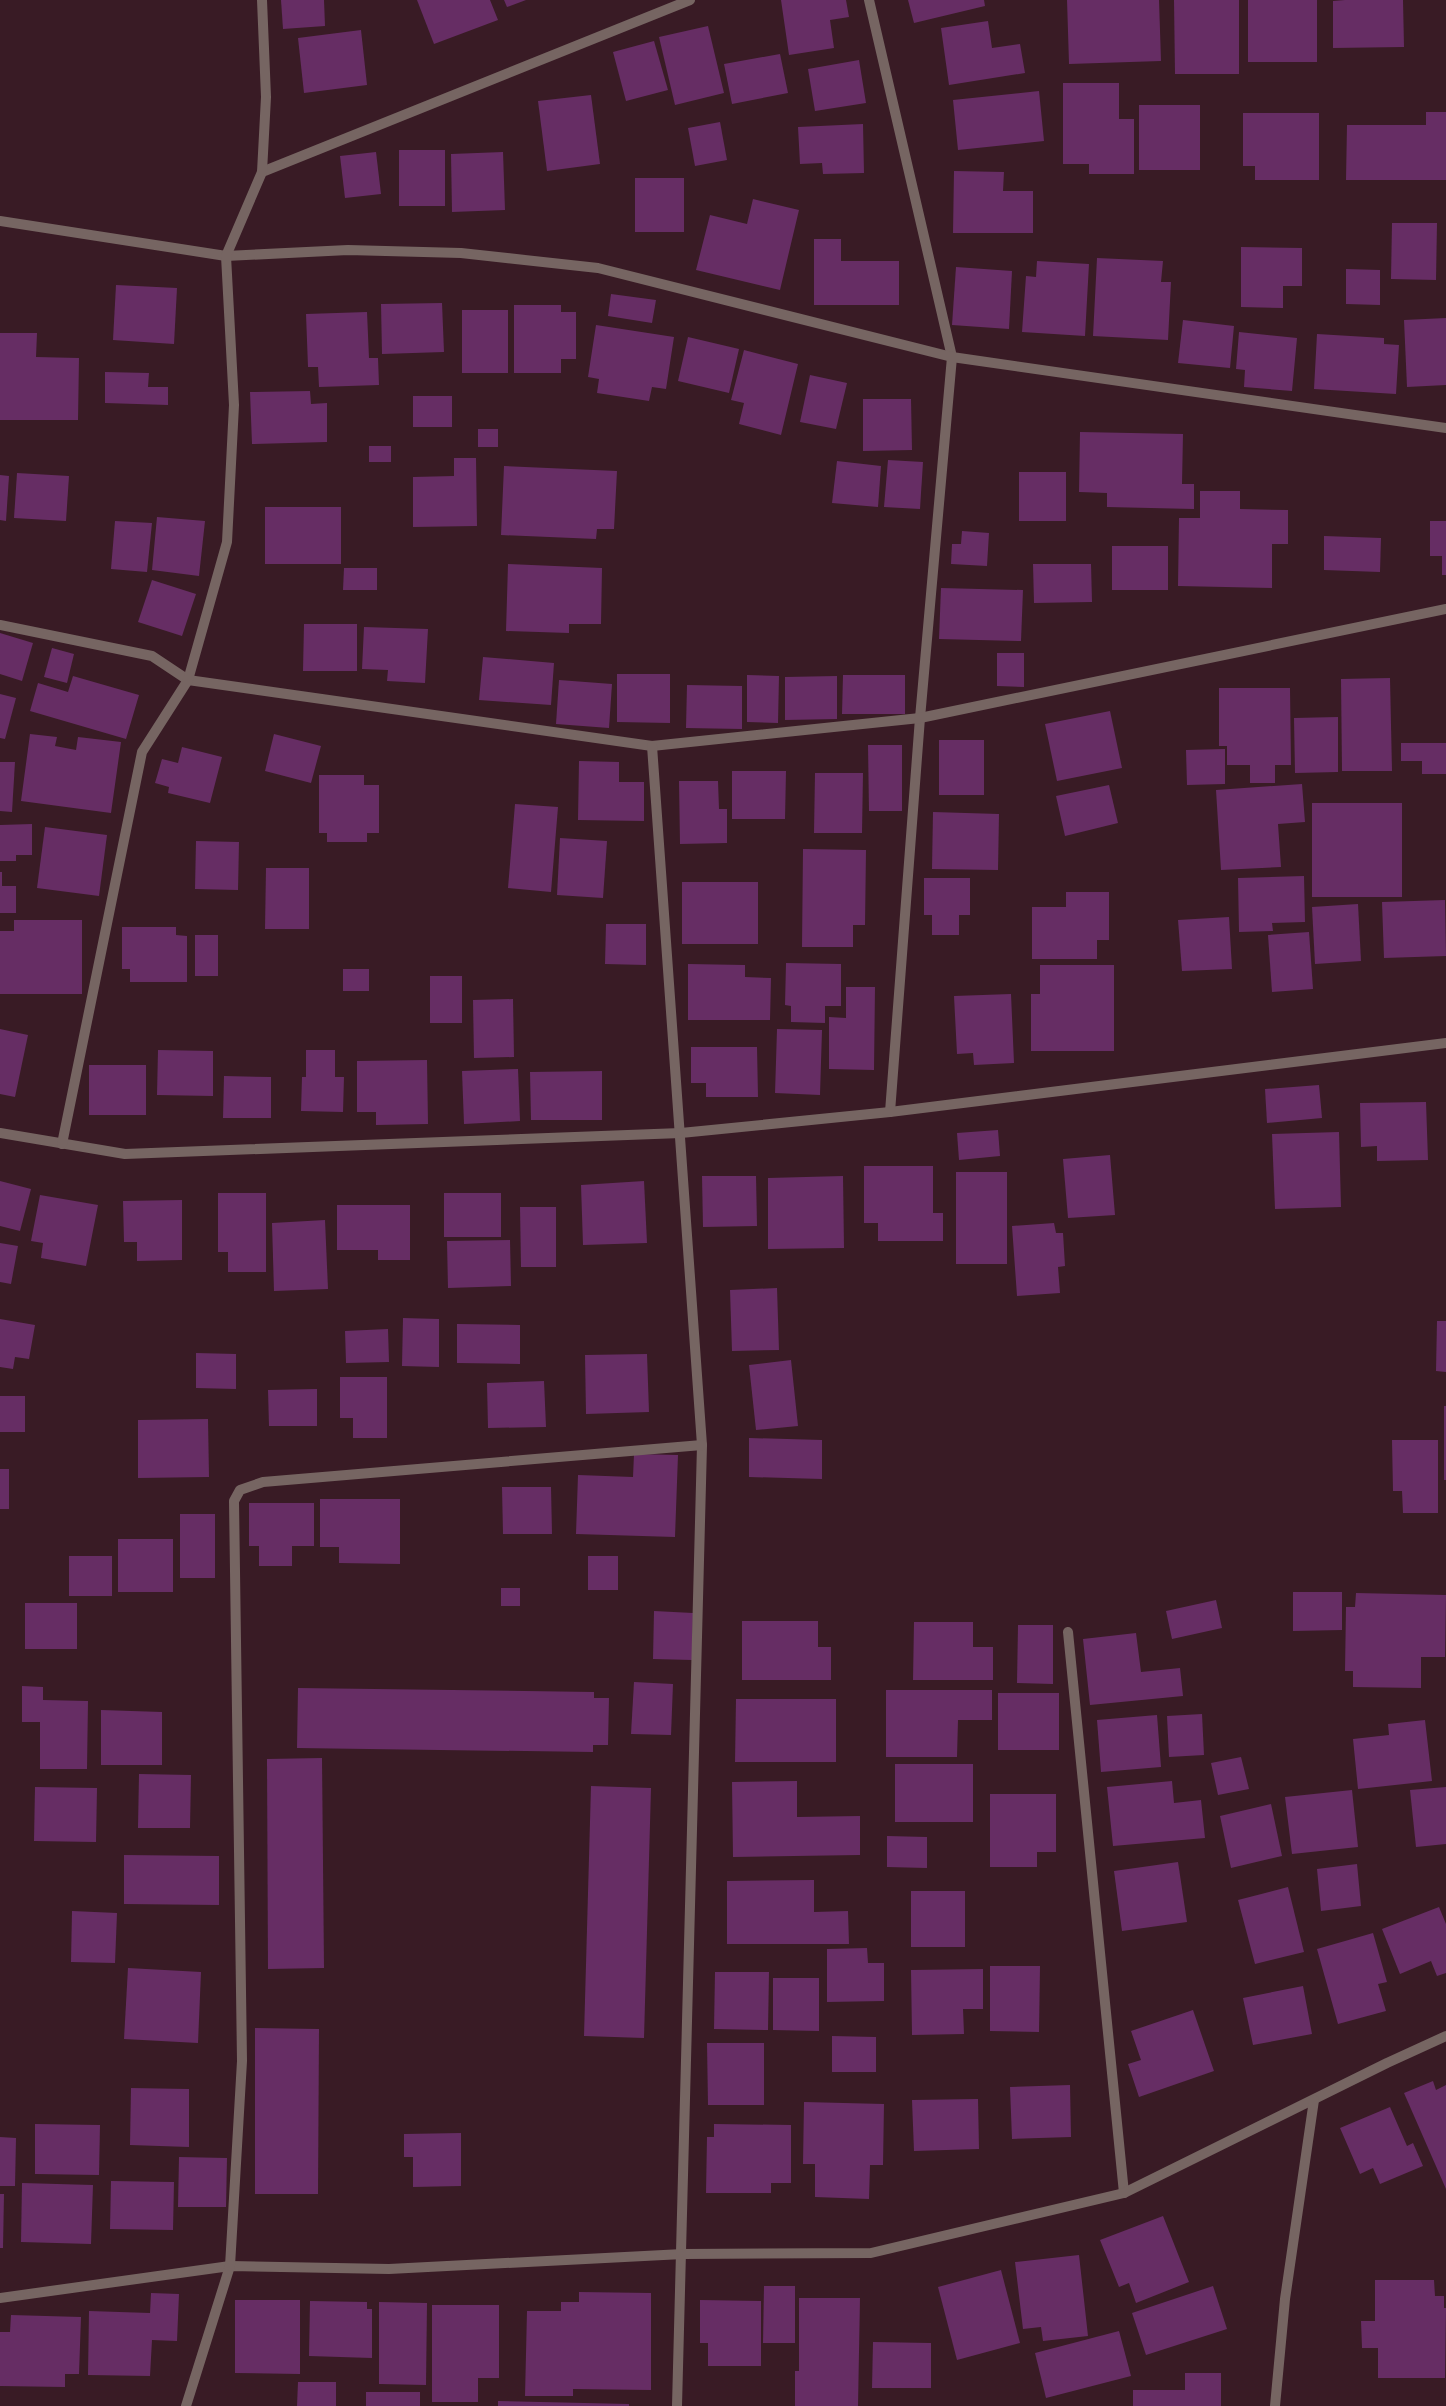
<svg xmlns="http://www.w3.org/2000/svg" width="1446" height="2406" font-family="'DM Sans',sans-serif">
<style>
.building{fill:#662d64}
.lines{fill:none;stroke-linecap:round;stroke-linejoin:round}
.minor{stroke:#766562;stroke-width:10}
</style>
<rect width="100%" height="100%" fill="#391b25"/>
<g class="building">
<path d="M281,0h43l1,26 -42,3z"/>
<path d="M417,0h73l8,20 -64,24z"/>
<path d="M504,0h22l-19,7z"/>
<path d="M781,0h65l3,17 -19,3 4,28 -45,7z"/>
<path d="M908,0h76l1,6 -71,17z"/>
<path d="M1067,0h92l2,61 -92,3z"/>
<path d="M1174,0h65v74h-64z"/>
<rect x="1248" y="0" width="69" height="62"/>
<path d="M1345,0h58l1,47 -71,1v-47z"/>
<path d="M988,21l4,27 28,-4 5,29 -76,12 -8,-57z"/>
<path d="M708,26l16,67 -49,12 -16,-68z"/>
<path d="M361,30l6,55 -63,8 -6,-55z"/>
<path d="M654,41l14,49 -42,11 -13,-49z"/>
<path d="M780,54l8,39 -56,11 -8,-40z"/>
<path d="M859,60l7,43 -51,8 -7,-42z"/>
<path d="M1063,83h56v36h15v55h-45v-10h-26z"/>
<path d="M1039,91l5,50 -86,9 -5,-50z"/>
<path d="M591,95l9,69 -53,7 -9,-70z"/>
<rect x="1139" y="105" width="61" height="65"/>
<path d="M1426,112h20v68h-100l1,-55h79z"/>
<path d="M1243,113h76v67h-64v-14h-12z"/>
<path d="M720,122l7,38 -32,6 -7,-38z"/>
<path d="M863,124l1,49 -41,1 -1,-11 -22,1 -2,-37z"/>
<rect x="399" y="150" width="46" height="56"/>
<path d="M376,152l5,42 -36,4 -5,-42z"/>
<path d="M503,152l2,58 -53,2 -1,-58z"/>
<path d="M954,171l50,1 -1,19h30v42h-80z"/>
<rect x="635" y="178" width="49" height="54"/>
<path d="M753,199l46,11 -19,80 -84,-20 14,-55 37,9z"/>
<path d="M1392,223h45l-1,57 -45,-1z"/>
<path d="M814,239h27v22h58v44h-85z"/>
<path d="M1241,247l61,1v38h-19v22l-42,-1z"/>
<path d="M1097,258l66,3 -2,21h10l-3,58 -75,-4z"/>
<path d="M1037,261l52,3 -4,72 -63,-4 4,-56 10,1z"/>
<path d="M956,267l56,4 -3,58 -57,-4z"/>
<path d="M1346,269l34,1v35l-34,-1z"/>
<path d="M116,285l61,3 -3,56 -61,-4z"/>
<path d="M611,294l45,6 -4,23 -44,-7z"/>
<path d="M442,303l2,49 -62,2 -1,-50z"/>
<path d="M514,305h47v7h15v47h-15v14h-47z"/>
<rect x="462" y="310" width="46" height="63"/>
<path d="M367,312l2,46h9l1,27 -60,2 -1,-20h-10l-2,-53z"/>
<path d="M1446,318v67l-39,2 -3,-67z"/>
<path d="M1183,320l51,6 -4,42 -52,-5z"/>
<path d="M596,325l78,12 -8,52 -14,-2 -3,14 -52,-8 2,-14 -11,-2z"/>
<path d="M1239,332l58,6 -5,53 -48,-4 1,-17 -9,-1z"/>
<path d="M0,333h37l-1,24 43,1 -1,62h-78z"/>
<path d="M1317,334l67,4v6l15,1 -3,49 -82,-5z"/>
<path d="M688,337l51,12 -10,44 -51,-12z"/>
<path d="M744,350l54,14 -17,71 -42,-11 5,-21 -13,-3z"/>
<path d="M105,372l44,1 -1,14h20v18l-63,-2z"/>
<path d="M810,375l37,8 -11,46 -36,-7z"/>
<path d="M310,391l1,13 16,-1v39l-75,2 -2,-52z"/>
<rect x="413" y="396" width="39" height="31"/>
<path d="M863,399h48l1,51 -49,1z"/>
<rect x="478" y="429" width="20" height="18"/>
<path d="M1080,432l103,2 -1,50h12v25l-87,-2v-14l-28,-1z"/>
<rect x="369" y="446" width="22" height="16"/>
<path d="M454,458h22l1,68 -64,1v-50l41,-1z"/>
<path d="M888,460l35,2 -3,47 -36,-2z"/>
<path d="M837,461l44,5 -3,41 -46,-4z"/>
<path d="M504,466l113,5 -3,58h-17l-1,10 -95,-4z"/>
<rect x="1019" y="472" width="47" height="49"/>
<path d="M17,473l52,3 -3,45 -52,-3z"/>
<path d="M0,475l9,1 -3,45 -6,-1z"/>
<path d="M1200,491h40v18l48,1v34h-16v44l-94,-2 1,-68h21z"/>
<rect x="265" y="507" width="76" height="57"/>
<path d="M157,517l48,4 -6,55 -47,-6z"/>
<path d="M115,521l37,2 -5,49 -36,-3z"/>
<path d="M1430,521h16v54h-4v-19h-12z"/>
<path d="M962,531l27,2 -2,33 -36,-2 1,-20h9z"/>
<path d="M1324,536l57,2 -1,34 -56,-2z"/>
<rect x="1112" y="546" width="56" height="44"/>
<path d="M508,564l94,4 -1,56h-32v9l-63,-2z"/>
<path d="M1033,564h58l1,38 -58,1z"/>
<path d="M344,568h33v22h-34z"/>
<path d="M152,580l44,14 -14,42 -44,-14z"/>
<path d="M941,588l82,2 -2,51 -82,-2z"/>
<path d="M304,624h53v47h-54z"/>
<path d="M364,627l64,2 -3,54 -38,-2 1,-11 -26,-1z"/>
<path d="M0,633l33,10 -11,38 -22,-7z"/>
<path d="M52,648l22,6 -7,29 -23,-6z"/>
<path d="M997,653h27v34l-27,-1z"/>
<path d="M483,657l71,6 -3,42 -72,-5z"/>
<path d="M617,674h53v49l-53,-1z"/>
<path d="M747,675l32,1 -1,47 -31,-1z"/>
<path d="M843,675h62v39h-63z"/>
<path d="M73,676l66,19 -13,44 -96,-28 8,-28 30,9z"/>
<path d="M837,676v43l-52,1v-43z"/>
<path d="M1390,678l2,93h-50l-1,-92z"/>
<path d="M559,680l53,4 -3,44 -53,-4z"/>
<path d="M687,685l55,1v43l-56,-1z"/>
<path d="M1219,688h71l1,77h-16v18h-25v-18h-23v-19h-8z"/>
<path d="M0,694l16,4 -11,41 -5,-1z"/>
<path d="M1110,711l12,57 -65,13 -12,-57z"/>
<path d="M1338,717v55l-43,1 -1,-55z"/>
<path d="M30,734l27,3 -2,9 21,4 2,-13 43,5 -10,71 -90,-12z"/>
<path d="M274,734l47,12 -10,37 -46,-12z"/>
<rect x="939" y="740" width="45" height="55"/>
<path d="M1401,743h45v31h-24v-13h-21z"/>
<path d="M868,745h34v66h-33z"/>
<path d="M182,747l40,10 -12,46 -42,-10 1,-6 -14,-4 7,-24 16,4z"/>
<path d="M1225,749v35l-38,1 -1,-35z"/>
<path d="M579,761l40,1v20h25v39l-66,-1z"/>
<path d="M0,762h15l-3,50 -12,-1z"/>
<path d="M732,771h54l-1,48h-53z"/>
<path d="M815,773h48l-1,60h-48z"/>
<path d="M319,775h45v10h15v48h-12v9h-40v-9h-8z"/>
<path d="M679,781h39l1,28h8v34l-47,1z"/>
<path d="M1302,784l3,38 -27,2 3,43 -60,3 -5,-80z"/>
<path d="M1109,785l9,38 -53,13 -9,-40z"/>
<rect x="1312" y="803" width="90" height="94"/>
<path d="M515,804l43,3 -7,85 -43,-4z"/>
<path d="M933,812l66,2 -1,56 -66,-1z"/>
<path d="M32,824v31h-16v6h-16v-36z"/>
<path d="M45,827l62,8 -8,61 -62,-8z"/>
<path d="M560,838l47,3 -4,57 -46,-3z"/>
<path d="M196,841l43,1 -1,48 -43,-1z"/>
<path d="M803,849l63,1 -1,75h-12v22h-51z"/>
<path d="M266,868h43v61h-44z"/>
<path d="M0,872h2v14h14v27h-16z"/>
<path d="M1304,876l1,46 -33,1 1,8 -34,1 -1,-54z"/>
<path d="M924,878h46v37h-11v20h-27v-20h-8z"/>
<rect x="682" y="882" width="76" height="62"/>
<path d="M1066,892h43v48h-12v19h-65v-52h34z"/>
<path d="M1445,900l1,56 -62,2 -2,-56z"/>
<path d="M1358,904l3,57 -46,3 -3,-57z"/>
<path d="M1229,917l3,52 -50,2 -4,-51z"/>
<path d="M14,920h68v74h-82v-63h14z"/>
<path d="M606,924h40v41l-41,-1z"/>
<path d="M122,927h54v8l11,1v46h-57v-13h-8z"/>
<path d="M1309,932l4,57 -41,3 -4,-57z"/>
<rect x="195" y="935" width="23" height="41"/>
<path d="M786,963l55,1v42h-16v17l-34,-1v-16l-6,-1z"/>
<path d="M688,964l57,1v12l26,1 -1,42h-82z"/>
<path d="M1040,965h74v86h-83v-57h9z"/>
<rect x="343" y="969" width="26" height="22"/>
<rect x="430" y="976" width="32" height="47"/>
<path d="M846,987h29l-1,83 -45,-1v-52l17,1z"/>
<path d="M1011,994l3,69 -40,2 -1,-12 -16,1 -3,-58z"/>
<path d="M513,999l1,58 -40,1 -1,-58z"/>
<path d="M0,1029l28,6 -13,62 -15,-3z"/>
<path d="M777,1029l45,1 -2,65 -45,-2z"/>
<path d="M691,1047h66l1,50h-52v-14h-15z"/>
<path d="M158,1050l55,1v45l-56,-1z"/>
<path d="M306,1050h29v27h9l-1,35 -42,-1 1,-34h4z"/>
<path d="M427,1060l1,64 -52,1v-13h-19v-51z"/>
<rect x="89" y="1065" width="57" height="50"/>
<path d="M518,1069l2,52 -56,3 -2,-53z"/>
<path d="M602,1071v49h-71l-1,-48z"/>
<path d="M224,1076l47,1v41h-48z"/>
<path d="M1319,1085l3,33 -55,5 -2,-34z"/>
<path d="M1426,1102l2,58 -51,1v-15l-16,1 -1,-44z"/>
<path d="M998,1130l2,26 -41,4 -2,-27z"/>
<path d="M1339,1132l2,75 -66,2 -3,-75z"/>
<path d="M1110,1155l5,60 -47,3 -5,-59z"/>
<path d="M864,1166h69v47h10v28h-65v-18h-14z"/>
<rect x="956" y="1172" width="51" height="92"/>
<path d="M702,1176h54l1,50 -54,1z"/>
<path d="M843,1176l1,72 -76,1v-71z"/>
<path d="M0,1181l31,8 -11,42 -20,-5z"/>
<path d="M644,1181l3,62 -64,2 -2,-60z"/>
<path d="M218,1193h48v79h-38v-20h-10z"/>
<rect x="444" y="1193" width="57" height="44"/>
<path d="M40,1195l58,10 -12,61 -45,-8 2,-15 -12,-2z"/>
<path d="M182,1200v60l-45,1v-19h-13l-1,-41z"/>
<path d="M337,1205h73v55h-32v-10h-41z"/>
<path d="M520,1207h36v60h-35z"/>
<path d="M325,1220l3,69 -54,2 -2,-68z"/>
<path d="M1054,1223l2,10h7l2,33 -7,1 2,26 -43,3 -5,-70z"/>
<path d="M510,1240l1,46 -63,2 -1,-47z"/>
<path d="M0,1243l18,3 -7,38 -11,-2z"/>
<path d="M777,1288l2,62 -47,1 -2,-61z"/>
<path d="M403,1318l36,1v48l-37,-1z"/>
<path d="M0,1319l35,6 -6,34 -14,-2 -2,12 -13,-2z"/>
<path d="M1437,1321h9v51l-10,-1z"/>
<path d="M457,1324l63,1v39l-63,-1z"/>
<path d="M388,1329l1,33 -43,1 -1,-32z"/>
<path d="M196,1353l40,1v35l-40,-1z"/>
<path d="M647,1354l2,58 -63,2 -1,-59z"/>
<path d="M791,1360l7,66 -42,4 -7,-65z"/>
<path d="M340,1377h47v61h-34v-20h-13z"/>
<path d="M544,1381l2,46 -58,1 -1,-45z"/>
<path d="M317,1389v37h-48l-1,-36z"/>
<rect x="0" y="1396" width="25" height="36"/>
<rect x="1444" y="1406" width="2" height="74"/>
<path d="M208,1419l1,58 -71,1v-58z"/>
<path d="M749,1438l73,2v39l-73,-2z"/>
<path d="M1392,1440h46v73h-35l-1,-22h-9z"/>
<path d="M634,1454l44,1 -3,82 -99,-3 2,-59 55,2z"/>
<rect x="0" y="1469" width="9" height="40"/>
<path d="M502,1487h49l1,47h-49z"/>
<path d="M320,1499h80v65l-61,-1v-16h-19z"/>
<path d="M249,1503h65v43h-22v20h-33v-20h-10z"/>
<rect x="180" y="1514" width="35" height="64"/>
<rect x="118" y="1539" width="55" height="53"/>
<rect x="69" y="1556" width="43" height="40"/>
<rect x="588" y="1556" width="30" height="34"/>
<rect x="501" y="1588" width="19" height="18"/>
<path d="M1293,1592h49v38l-49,1z"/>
<path d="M1356,1593l90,2 -1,62h-24v31l-68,-1v-16h-8l1,-64h9z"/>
<path d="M1216,1600l6,28 -50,11 -6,-28z"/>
<rect x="25" y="1603" width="52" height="46"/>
<path d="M654,1611l39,2 -1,47 -39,-1z"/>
<path d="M742,1621h76v26h13v33h-89z"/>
<path d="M914,1622h59v25h20v33h-80z"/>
<path d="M1018,1625h35v59l-36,-1z"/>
<path d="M1136,1633l5,39 39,-4 3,28 -93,9 -7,-66z"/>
<path d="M634,1682l39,2 -2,51 -40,-1z"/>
<path d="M22,1686l21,1v13l45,1 -1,68h-47v-47h-18z"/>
<path d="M298,1688l296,4v6h15l-1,47h-15v7l-296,-4z"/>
<path d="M886,1690h106v30h-34l-1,37h-71z"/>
<rect x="998" y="1693" width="61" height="57"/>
<path d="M736,1699h100v63h-101z"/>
<path d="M101,1710l61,2v53h-61z"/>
<path d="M1202,1714l2,41 -35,2 -2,-41z"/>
<path d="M1157,1715l4,52 -60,5 -4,-52z"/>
<path d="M1425,1720l7,61 -74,8 -5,-50 36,-4 -1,-11z"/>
<path d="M1241,1757l8,32 -31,6 -7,-32z"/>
<path d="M322,1758l2,210 -56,1 -1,-210z"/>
<rect x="895" y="1764" width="78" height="58"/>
<path d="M139,1774l52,1 -1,53h-52z"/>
<path d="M797,1781v36l63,-1v39l-127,2 -1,-75z"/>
<path d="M1172,1781l2,22 27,-3 4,38 -92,8 -6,-59z"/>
<path d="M591,1786l60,2 -7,250 -60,-2z"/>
<path d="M35,1787l62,1 -1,54 -62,-1z"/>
<path d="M1446,1787v57l-30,3 -6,-57z"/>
<path d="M1352,1790l6,57 -66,7 -7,-57z"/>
<path d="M990,1794h66v58h-19v15h-47z"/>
<path d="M1271,1804l11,52 -51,12 -11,-52z"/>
<path d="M887,1836l40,1v31l-40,-1z"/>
<path d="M124,1855l95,1v49l-95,-1z"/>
<path d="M1178,1862l9,60 -65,9 -8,-60z"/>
<path d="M1357,1864l4,42 -40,5 -4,-42z"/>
<path d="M814,1880v32l34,-1 1,33h-122v-63z"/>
<path d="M1288,1887l16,65 -49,12 -17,-64z"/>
<rect x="911" y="1891" width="54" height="56"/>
<path d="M1439,1907l7,17v49l-9,3 -6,-15 -31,13 -18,-45z"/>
<path d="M72,1911l45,2 -2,50 -44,-1z"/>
<path d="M1373,1933l14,49 -9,2 8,27 -48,13 -21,-75z"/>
<path d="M867,1948l1,15h16v38l-57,1v-53z"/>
<path d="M990,1966h50l-1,66 -49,-1z"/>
<path d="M128,1968l73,4 -3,71 -74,-4z"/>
<path d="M983,1969v40h-20l1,25 -52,1 -1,-65z"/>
<path d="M715,1972h54l-1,58 -54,-1z"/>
<path d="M773,1978h46v53l-46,-1z"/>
<path d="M1303,1986l9,48 -59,11 -10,-47z"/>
<path d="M1193,2010l21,61 -75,26 -11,-33 13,-4 -10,-29z"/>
<path d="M255,2028l64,1 -1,165h-63z"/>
<path d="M832,2036l44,1v35h-44z"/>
<path d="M707,2043h57v62h-56z"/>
<path d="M1433,2081l3,9 10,-5v104l-42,-96z"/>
<path d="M1070,2085l1,52 -59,2 -2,-52z"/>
<path d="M131,2088l58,1v58l-59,-2z"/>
<path d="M978,2099l1,50 -65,2 -2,-51z"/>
<path d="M804,2102l80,2 -1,61h-13l-1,34 -54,-2v-33h-12z"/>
<path d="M1390,2107l17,39 6,-3 10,23 -43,18 -7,-16 -13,6 -20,-46z"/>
<path d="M35,2124l65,1 -1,50 -64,-1z"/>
<path d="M714,2124l77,1v58h-20v10h-65l1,-56h7z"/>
<path d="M461,2133v53l-48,1v-30h-9v-23z"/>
<path d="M0,2137l16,1 -1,48h-15z"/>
<path d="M179,2157l48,1 -1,49h-48z"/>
<path d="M111,2181l63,1 -1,48 -63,-1z"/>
<path d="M22,2183l71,2 -2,59 -70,-2z"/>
<path d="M0,2194h4l-1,54h-3z"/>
<path d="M1163,2216l26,66 -53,21 -7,-20 -10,4 -19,-47z"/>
<path d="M1079,2255l9,81 -45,5 -2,-14 -18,2 -8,-67z"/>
<path d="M1001,2270l19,73 -63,17 -19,-73z"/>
<path d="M1375,2280h59l1,16h9v12h2l-1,70h-67v-30h-16l-1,-27h14z"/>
<path d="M764,2286h31v57h-32z"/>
<path d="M1213,2286l14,43 -81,26 -14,-42z"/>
<path d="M579,2292l72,1v97l-78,-1v7h-48l2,-85h34v-9h18z"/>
<path d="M151,2293l28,1 -2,47 -25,-1 -2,36 -62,-1 1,-64 61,2z"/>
<path d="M799,2298h61l-2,108h-63v-35h4z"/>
<path d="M235,2300h65v74l-65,-1z"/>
<path d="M700,2300l61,1v65h-53v-23h-8z"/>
<path d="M310,2301l57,1v7h5v49l-63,-2z"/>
<path d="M379,2302l48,1 -1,82 -47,-1z"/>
<path d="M432,2305h67v73h-21v24h-46z"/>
<path d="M11,2315l70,2 -2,57h-14v13l-65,-1v-54h10z"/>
<path d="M1119,2331l12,45 -85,22 -11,-45z"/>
<path d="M873,2342l58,1v45h-59z"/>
<path d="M1185,2373h36v33h-88v-16h52z"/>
<path d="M298,2382h38v24h-39z"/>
<rect x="366" y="2392" width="54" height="14"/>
<path d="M498,2401l131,3v2h-131z"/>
</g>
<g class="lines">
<g class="minor">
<path d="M869,0l83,357 -32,361 -30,394"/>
<path d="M262,172l428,-172"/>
<path d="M0,221l226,35 122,-6 113,3 137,15 354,89 494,71"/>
<path d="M0,625l152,31 36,24 464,66 268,-28 526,-109"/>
<path d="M652,746l50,699 -25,961"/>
<path d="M0,1133l125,21 556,-21 209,-21 556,-69"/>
<path d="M62,1144l80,-392 46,-72 39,-138 7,-137 -8,-149 36,-84 4,-75 -4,-97"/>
<path d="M1068,1632l56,561"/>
<path d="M0,2298l230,-32 159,3 294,-15 188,-1 253,-60 263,-130 59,-27"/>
<path d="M186,2406l44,-140 12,-205 -8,-560 6,-11 23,-8 439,-37"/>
<path d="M1275,2406l10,-107 29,-199"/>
</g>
</g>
</svg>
